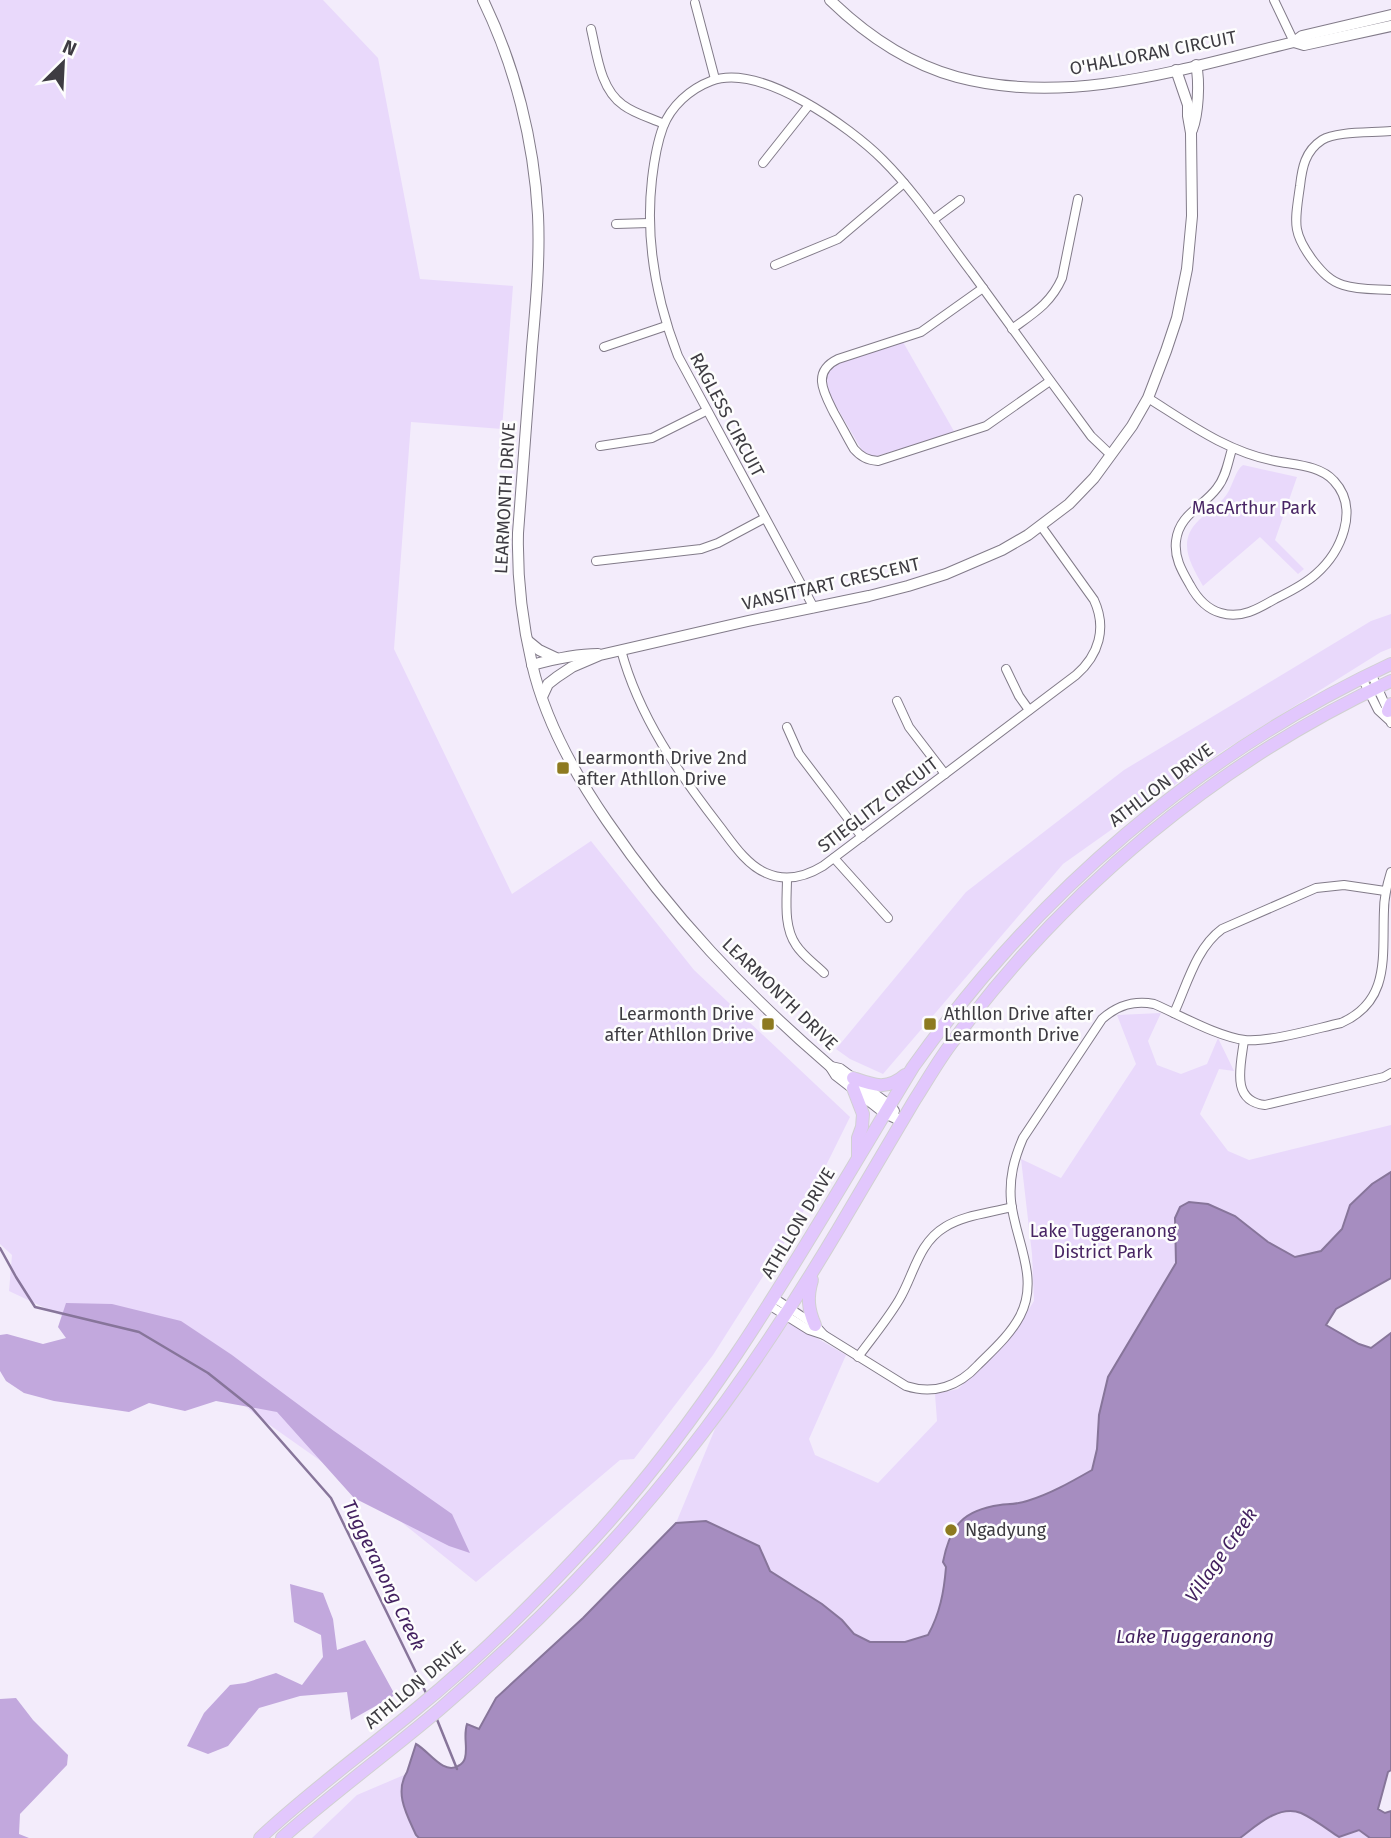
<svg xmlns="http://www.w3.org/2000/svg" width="1391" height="1838" font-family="'Fira Sans',sans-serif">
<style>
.green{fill:#e9d9fb}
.forest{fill:#c2a8dd}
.water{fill:#a68dc0;stroke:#87759a;stroke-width:2}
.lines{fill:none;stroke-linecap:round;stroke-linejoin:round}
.stream{stroke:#87759a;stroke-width:2.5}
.street-casing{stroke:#827b89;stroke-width:10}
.secondary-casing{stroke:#827b89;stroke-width:12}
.primary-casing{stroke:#d1d0d2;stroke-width:14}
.street{stroke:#fff;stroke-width:8}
.secondary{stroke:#fff;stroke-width:10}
.primary{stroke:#e2c7fd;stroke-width:12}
.poi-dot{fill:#8d7a20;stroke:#fdfdfd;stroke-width:2.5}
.labels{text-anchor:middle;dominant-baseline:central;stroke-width:5;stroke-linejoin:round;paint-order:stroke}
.street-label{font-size:18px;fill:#3e3c42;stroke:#fdfdfd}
.park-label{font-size:18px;fill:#482564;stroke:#fdfdfd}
.poi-label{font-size:18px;fill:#3e3c42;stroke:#fdfdfd;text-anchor:start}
.water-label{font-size:19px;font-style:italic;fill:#432160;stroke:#fdfdfd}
</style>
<rect width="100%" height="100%" fill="#f3ecfb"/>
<g class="green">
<path d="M0,0h323l55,58 42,221 93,7 -11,143 -91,-7 -17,227 118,245 79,-53 103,129 156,147 -50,101 -87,137 -79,104 -14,1 -144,122 -117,-94 -102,-72 -64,-55 -114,-37 -70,-33 3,-36 -12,-11z"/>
<path d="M903,342l52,91 -82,24 -10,-5 -34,-58 -2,-12 1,-10 8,-8z"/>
<path d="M1243,465l54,12 -22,63 29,29 -6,5 -38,-37 -57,49c-12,-22 -27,-44 -4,-66 9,-9 21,-15 28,-26 6,-9 8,-23 16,-29z"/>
<path d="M1391,614v34l-10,4 -163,102 -155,110 -180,210 -33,-15 -14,-10 130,-157 158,-122 247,-149z"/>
<path d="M1161,1013l-13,28 9,24 24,9 26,-10 11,-26 16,33 -15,-2 -19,45 28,37 21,9 142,-35v47l-19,12 -22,21 -8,24 -21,22 -26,6 -26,-15 -92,4 -1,17 -68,114 -9,38 -2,34 -5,21 -26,14 -41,18 -44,6 -33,33 -5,21 3,5c-2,25 -6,46 -18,68l-23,7h-35l-16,-8 -12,-14 -20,-16 -52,-33 -11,-25 -53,-25 -30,2 41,-99 72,-102 57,33 -37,84 6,16 63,28 59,-62 -2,-27 23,-5 55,-55 21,-33 -2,-47 -11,-95 40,19 75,-114 -19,-49z"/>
<path d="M404,1775l-3,18 15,42 3,3h-107l45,-43z"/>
<path d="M1298,1811l41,26 20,-7 11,8h-130c22,-16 30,-25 58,-27z"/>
</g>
<g class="forest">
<path d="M66,1303l46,1 69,17 51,34 102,76 118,83 18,39 -21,-7 -95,-48 -77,-86 -61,-11 -31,10 -36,-8 -20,9 -75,-11 -30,-8 -18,-12 -6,-10v-36l7,-1 36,10 23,-6 -8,-11z"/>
<path d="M290,1584l33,9 10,26 4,31 28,-10 30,55 -44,25 -4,-28 -47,4 -41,12 -31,38 -20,8 -21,-8 17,-33 26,-28 15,-2 31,-10 26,12 21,-28 -2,-22 -27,-13z"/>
<path d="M16,1698l17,22 35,35 -1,10 -47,49 -1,20 10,4h-29v-139z"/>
</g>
<path class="water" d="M1391,1172v106l-55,31 -10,16 33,19 12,4 20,-15v437l-3,2 -10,37 7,4 6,-2v27h-21l-11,-8 -20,7c-12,-8 -25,-18 -38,-24 -22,-9 -45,13 -61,25h-821l-3,-3c-9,-20 -22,-42 -9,-63l9,-28c13,7 27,31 42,22 4,-2 6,-4 7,-8 3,-11 -2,-22 2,-34l12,5 17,-31 87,-80 93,-95 30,-2 53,25 11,25 52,33 20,16 12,14 16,8h35l23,-7c12,-22 16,-43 18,-68l-3,-5c7,-36 20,-52 57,-57 9,-1 19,-1 27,-4 23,-7 44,-19 65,-31l5,-21 2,-34 9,-38 68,-114 -1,-45 5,-11 9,-5 19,2 27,12 33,26 27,15 26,-6 21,-22 8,-24 22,-21z"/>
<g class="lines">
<g class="stream">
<path d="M0,1248l16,29 19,30 104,25 69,41 44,35 79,90 96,197"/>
<path d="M436,1717l21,52"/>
</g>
<defs>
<g id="street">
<path d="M1274,0l20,42"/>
<path d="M695,3l20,76"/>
<path d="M591,29c6,25 9,60 32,76 12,9 28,13 41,19"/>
<path d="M1391,131c-18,2 -55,0 -69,9 -17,11 -20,28 -22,46 -5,36 -9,46 14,76 8,10 16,19 29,23 15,5 32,4 48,5"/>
<path d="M763,163l46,-58"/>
<path d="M933,220l27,-20"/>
<path d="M616,224l33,-1"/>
<path d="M775,265l63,-26 66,-56"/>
<path d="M983,288l-62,44 -83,27c-27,13 -14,34 -4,54 7,12 13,24 20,36 7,8 13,11 24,12l108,-35 64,-45"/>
<path d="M1012,329c22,-16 39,-26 50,-51l16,-79"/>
<path d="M604,347l62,-21"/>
<path d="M1148,398c40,25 79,54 127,63 19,4 45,4 59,20 26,28 7,71 -18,93 -12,11 -27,18 -41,25 -17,10 -34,20 -54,14 -15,-4 -24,-15 -31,-28 -8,-14 -16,-27 -14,-44 3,-27 27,-34 41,-53 9,-11 11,-26 15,-39"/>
<path d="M600,446l52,-8 54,-27"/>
<path d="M596,561l105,-12 17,-6 47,-25"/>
<path d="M814,608l-136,-252c-22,-57 -33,-116 -26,-177 2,-17 5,-36 11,-52 8,-21 27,-38 48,-46 49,-19 139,46 172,79 34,34 60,75 89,113 39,54 79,109 119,163l20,19"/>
<path d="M621,650c18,67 58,124 100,178 12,16 26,37 45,45 20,9 39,4 57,-7l253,-191c23,-20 31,-47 18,-75l-53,-74"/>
<path d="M1006,669l13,27 10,14"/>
<path d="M1371,673l17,38 3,12"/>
<path d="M1362,678l16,32 12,11"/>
<path d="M897,701l12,26 36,47"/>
<path d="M787,727l12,27 63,83"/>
<path d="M834,858l54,60"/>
<path d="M787,878c0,21 -4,48 9,67 7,11 19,19 28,28"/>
<path d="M1174,1013c13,-28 22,-65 48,-84l94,-41 28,-3 41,6"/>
<path d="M1244,1040c-3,25 -14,61 21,65l119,-28 7,-4"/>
<path d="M774,1298l41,27 9,10 82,51c28,9 53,0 72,-21 15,-15 32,-30 42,-49 20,-38 -5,-76 -9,-115 -2,-23 3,-42 12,-63l79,-119c16,-14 32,-19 52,-15 26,11 64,33 91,36 26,2 69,-11 96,-17 50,-22 41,-67 43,-113 0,-13 3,-25 7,-38"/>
<path d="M769,1305l40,25 15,5"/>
<path d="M858,1357c14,-19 29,-37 41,-57 15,-25 19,-57 46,-73 19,-12 45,-14 67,-20"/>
</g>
<g id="secondary">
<path d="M483,0c32,66 51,141 55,215 2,44 -2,88 -6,132 -5,62 -9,124 -14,186 -1,44 4,88 14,131 13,57 42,109 75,157 64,94 138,172 224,246l5,8 49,38 17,8"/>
<path d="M830,0c35,34 79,64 127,77 112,30 229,-9 337,-35l8,-6 89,-21"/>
<path d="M1294,42l10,3 87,-19"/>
<path d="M1192,130c6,-16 8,-48 4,-65"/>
<path d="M528,641l11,9 17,8"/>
<path d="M532,665c22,-6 43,-11 66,-11"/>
<path d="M542,697l6,-13 9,-7 15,-10 28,-12 148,-34 121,-25 39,-10 38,-12 56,-24 26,-15 41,-31 25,-26 38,-52 16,-28 18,-47 11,-33 10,-49 5,-53 -1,-83 -3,-17v-11l-12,-35"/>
<path d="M831,1067l9,2 50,37 4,5"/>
</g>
<g id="primary">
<path d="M1388,711l3,-7"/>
<path d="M853,1078c20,7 34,13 52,-3"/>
<path d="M853,1088l10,26 -1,13 -4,11v19"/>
<path d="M812,1280c-5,17 -4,29 3,45"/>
<path d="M260,1838c49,-46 103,-85 155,-128 64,-52 123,-111 179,-172 129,-140 220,-309 319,-471 123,-173 285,-313 478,-403"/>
<path d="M282,1838c51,-45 106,-85 158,-129 88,-76 172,-160 244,-252 57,-72 108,-150 155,-229 25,-42 50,-85 75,-127 13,-20 25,-42 40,-61 113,-153 265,-279 437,-359"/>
</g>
</defs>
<use href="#street" class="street-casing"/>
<use href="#secondary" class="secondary-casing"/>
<use href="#primary" class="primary-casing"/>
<use href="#street" class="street"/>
<use href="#secondary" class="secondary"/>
<use href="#primary" class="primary"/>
</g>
<g class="poi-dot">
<rect x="556" y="761" width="14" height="14" rx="3.5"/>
<rect x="761" y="1017" width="14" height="14" rx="3.5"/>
<rect x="923" y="1017" width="14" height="14" rx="3.5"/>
<circle cx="951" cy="1530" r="7"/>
</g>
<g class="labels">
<g class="street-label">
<text transform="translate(1153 53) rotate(-11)">O'HALLORAN CIRCUIT</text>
<text transform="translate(727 415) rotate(62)">RAGLESS CIRCUIT</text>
<text transform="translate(505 498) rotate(-87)">LEARMONTH DRIVE</text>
<text transform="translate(831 584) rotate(-13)">VANSITTART CRESCENT</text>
<text transform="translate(1161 785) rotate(-37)">ATHLLON DRIVE</text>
<text transform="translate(878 805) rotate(-37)">STIEGLITZ CIRCUIT</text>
<text transform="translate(780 994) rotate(44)">LEARMONTH DRIVE</text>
<text transform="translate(798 1223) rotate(-59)">ATHLLON DRIVE</text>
<text transform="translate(415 1685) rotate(-40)">ATHLLON DRIVE</text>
</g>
<g class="park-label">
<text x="1254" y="508">MacArthur Park</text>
<text x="1103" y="1231">Lake Tuggeranong<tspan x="1103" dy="21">District Park</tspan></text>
</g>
<g class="poi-label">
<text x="577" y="758">Learmonth Drive 2nd<tspan x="577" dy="21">after Athllon Drive</tspan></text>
<text x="754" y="1014" text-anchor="end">Learmonth Drive<tspan x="754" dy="21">after Athllon Drive</tspan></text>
<text x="944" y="1014">Athllon Drive after<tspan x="944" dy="21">Learmonth Drive</tspan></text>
<text x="965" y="1530">Ngadyung</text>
</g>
<g class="water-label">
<text transform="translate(1221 1555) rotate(-55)">Village Creek</text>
<text transform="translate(384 1575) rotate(64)">Tuggeranong Creek</text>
<text x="1195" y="1636">Lake Tuggeranong</text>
</g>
</g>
<g transform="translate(63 63) rotate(24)" stroke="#fdfdfd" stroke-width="5" paint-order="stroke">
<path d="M0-5L12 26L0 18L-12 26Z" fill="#3e3c42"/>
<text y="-10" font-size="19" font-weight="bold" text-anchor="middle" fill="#3e3c42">N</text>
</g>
</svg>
